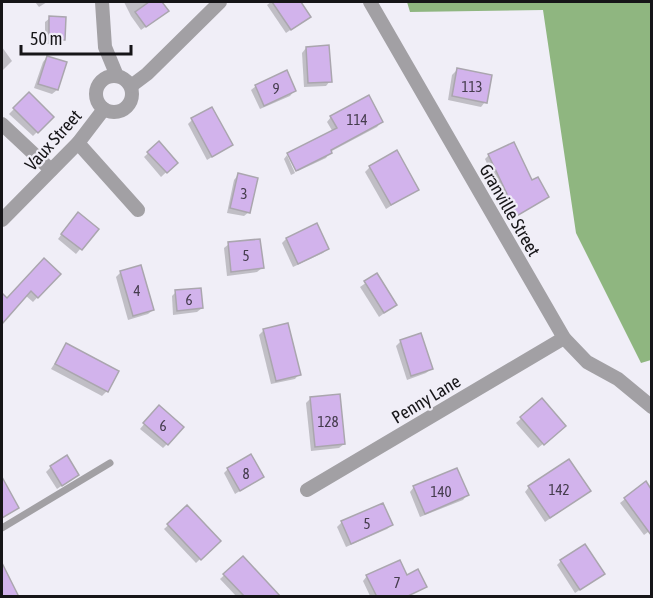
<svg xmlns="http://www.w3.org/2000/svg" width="653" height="598" font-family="'Asap Condensed',sans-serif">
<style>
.forest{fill:#8fb680}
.shadow{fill:#0003}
.building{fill:#d2b3ec;stroke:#aaa6ae;stroke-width:1.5}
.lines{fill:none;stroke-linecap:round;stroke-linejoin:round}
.service{stroke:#a2a0a4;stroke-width:7}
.minor{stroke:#a2a0a4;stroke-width:14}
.labels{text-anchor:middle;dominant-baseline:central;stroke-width:4.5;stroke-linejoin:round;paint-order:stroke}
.number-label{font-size:15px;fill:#453c4d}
.street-label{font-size:18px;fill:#161518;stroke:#f0eef7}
</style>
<rect width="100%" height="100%" fill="#f0eef7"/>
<path class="forest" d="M407,2h244v358l-10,3 -65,-130 -33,-223 -133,2z"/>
<g class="shadow">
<path d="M35,2h12l-8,5z"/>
<path d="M124,2h36l7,9 -26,19 -10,-14z"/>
<path d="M271,2h28l10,15 -23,16 -19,-28z"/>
<path d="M50,18l14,21 -5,5h-14v-22z"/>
<path d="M2,47l10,14 -10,10z"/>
<path d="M306,48l24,33 -4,5 -22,1 -2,-34z"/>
<path d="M47,57l10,33 -5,4 -18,-6 9,-26z"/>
<path d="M457,70l28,32 -4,5 -33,-7 4,-25z"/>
<path d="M256,86l38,5 -4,5 -30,13 -9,-19z"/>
<path d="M29,94l23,23 -19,19 -24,-22z"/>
<path d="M331,117l50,5 -4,5 -47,25 -4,6 -28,13 -9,-17 44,-22 -6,-10z"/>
<path d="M192,120l39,25 -24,15 -19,-36z"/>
<path d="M159,143l17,20 -15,14 -17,-20z"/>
<path d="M287,155l8,18 -4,2 -7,-16z"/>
<path d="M489,155l42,27 17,14 -38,24 -10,-17 3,-4 -18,-40z"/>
<path d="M370,167l47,22 -31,20 -21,-37z"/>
<path d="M238,175l11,37 -5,4 -17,-3 7,-33z"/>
<path d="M73,219l24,10 -21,25 -18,-15z"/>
<path d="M286,239l41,10 -4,4 -30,14 -11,-24z"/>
<path d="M229,244l33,24 -5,4 -30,4 -3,-28z"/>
<path d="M121,272l32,38 -5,4 -20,6 -12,-43z"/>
<path d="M59,274l-26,28 -8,-7 -23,26v-26l5,5z"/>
<path d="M377,275l18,30 -16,12 -19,-30z"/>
<path d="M176,292l26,16 -5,4 -24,3 -1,-19z"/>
<path d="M264,330l35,44 -4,5 -24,5 -12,-49z"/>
<path d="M401,341l30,28 -5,4 -19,7 -11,-34z"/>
<path d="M67,344l40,47 -5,5 -51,-27z"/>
<path d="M311,398l33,46 -5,4 -28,3 -5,-48z"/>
<path d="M542,400l18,30 -22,18 -22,-25z"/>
<path d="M154,412l13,32 -4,4 -23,-19z"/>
<path d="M51,467l26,8 -20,14 -11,-17z"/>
<path d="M228,469l34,8 -27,17 -11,-21z"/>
<path d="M645,483l7,8v38l-8,6 -24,-32z"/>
<path d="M4,485l13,23 -15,11v-33z"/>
<path d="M414,487l53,8 -4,5 -43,17 -10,-25z"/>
<path d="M529,487l60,4 -44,31 -20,-30z"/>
<path d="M187,508l32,33 -23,22 -32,-34z"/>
<path d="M342,522l50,3 -5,4 -41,18 -9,-20z"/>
<path d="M243,558l36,38h-43l-16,-17z"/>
<path d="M561,561l42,13 -28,19 -18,-28z"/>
<path d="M367,576l39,1 19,9 -16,10h-39l-7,-15z"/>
</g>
<g class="building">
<path d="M149,2h13l7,9 -23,16 -11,-15z"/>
<path d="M272,2h29l10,15 -20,13z"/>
<path d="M49,16l17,1 -1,23h-16z"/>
<path d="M329,45l3,37 -24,1 -2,-36z"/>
<path d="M47,56l20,6 -9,28 -20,-6z"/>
<path d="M457,68l35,7 -5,28 -35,-7z"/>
<path d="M287,70l9,21 -32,15 -9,-21z"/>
<path d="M29,92l25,25 -16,16 -25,-25z"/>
<path d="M369,95l14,27 -52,28 1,3 -36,18 -9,-18 50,-25 -7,-12z"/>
<path d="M212,107l21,38 -21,12 -21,-39z"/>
<path d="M159,141l19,22 -11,10 -20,-21z"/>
<path d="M514,142l18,38 6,-3 11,20 -34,20 -12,-20 4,-3 -19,-40z"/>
<path d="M397,150l22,40 -28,15 -22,-39z"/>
<path d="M238,173l20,5 -8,35 -20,-5z"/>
<path d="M78,212l21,17 -17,21 -21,-16z"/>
<path d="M317,223l12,26 -31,15 -12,-26z"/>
<path d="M260,239l4,29 -33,4 -3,-30z"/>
<path d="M44,258l17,16 -23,24 -7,-7 -29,33v-31l5,5z"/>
<path d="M141,265l13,45 -21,6 -13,-45z"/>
<path d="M377,273l20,32 -13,8 -20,-32z"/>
<path d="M201,288l2,20 -26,3 -2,-21z"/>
<path d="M288,323l13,52 -25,6 -13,-52z"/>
<path d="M421,333l12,36 -22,7 -11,-36z"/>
<path d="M66,343l53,28 -11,21 -53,-28z"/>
<path d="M340,394l5,50 -30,3 -5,-50z"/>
<path d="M542,398l24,28 -22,19 -24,-28z"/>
<path d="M159,405l25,22 -16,18 -25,-22z"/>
<path d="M251,454l13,23 -24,14 -13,-23z"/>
<path d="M67,455l12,20 -17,11 -12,-20z"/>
<path d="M569,459l22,32 -41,27 -22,-32z"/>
<path d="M457,468l12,27 -44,19 -12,-28z"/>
<path d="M2,477l17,31 -17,10z"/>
<path d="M646,481l5,8v46l-27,-37z"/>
<path d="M383,503l10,22 -42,19 -10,-23z"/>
<path d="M187,505l34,36 -20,19 -34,-36z"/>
<path d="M585,544l20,30 -25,16 -20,-30z"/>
<path d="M243,556l38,41h-36l-22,-23z"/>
<path d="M400,560l7,15 11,-6 9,18 -21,10h-29l-11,-22z"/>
<path d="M2,563l17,34h-17z"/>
</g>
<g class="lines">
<path class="service" d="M2,528l108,-65"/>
<g class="minor">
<path d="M102,2l3,45 12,29"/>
<path d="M370,2l194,336 23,24 31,17 34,28"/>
<circle cx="114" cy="94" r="18"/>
<path d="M131,86l16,-12 73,-72"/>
<path d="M2,124l49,46"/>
<path d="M78,143l60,67"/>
<path d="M2,220l76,-77 26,-34"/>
<path d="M307,490l257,-152"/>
</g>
</g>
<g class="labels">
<g class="number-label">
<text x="472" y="86">113</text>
<text x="276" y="88">9</text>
<text x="357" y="119">114</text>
<text x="244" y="193">3</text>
<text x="246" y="255">5</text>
<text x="137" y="290">4</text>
<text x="189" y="299">6</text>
<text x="328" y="421">128</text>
<text x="163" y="425">6</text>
<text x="246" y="473">8</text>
<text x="559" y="489">142</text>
<text x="441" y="491">140</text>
<text x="367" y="523">5</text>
<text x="397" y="582">7</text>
</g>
<g class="street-label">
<text transform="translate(53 140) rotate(-48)">Vaux Street</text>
<text transform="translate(510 210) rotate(60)">Granville Street</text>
<text transform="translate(426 399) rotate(-31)">Penny Lane</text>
</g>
</g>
<rect width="653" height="598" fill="none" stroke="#161518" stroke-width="6"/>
<path d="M21 45v9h110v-9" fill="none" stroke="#161518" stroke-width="3"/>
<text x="30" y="45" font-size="18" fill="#161518" stroke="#f0eef7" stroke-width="4.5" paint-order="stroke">50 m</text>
</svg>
